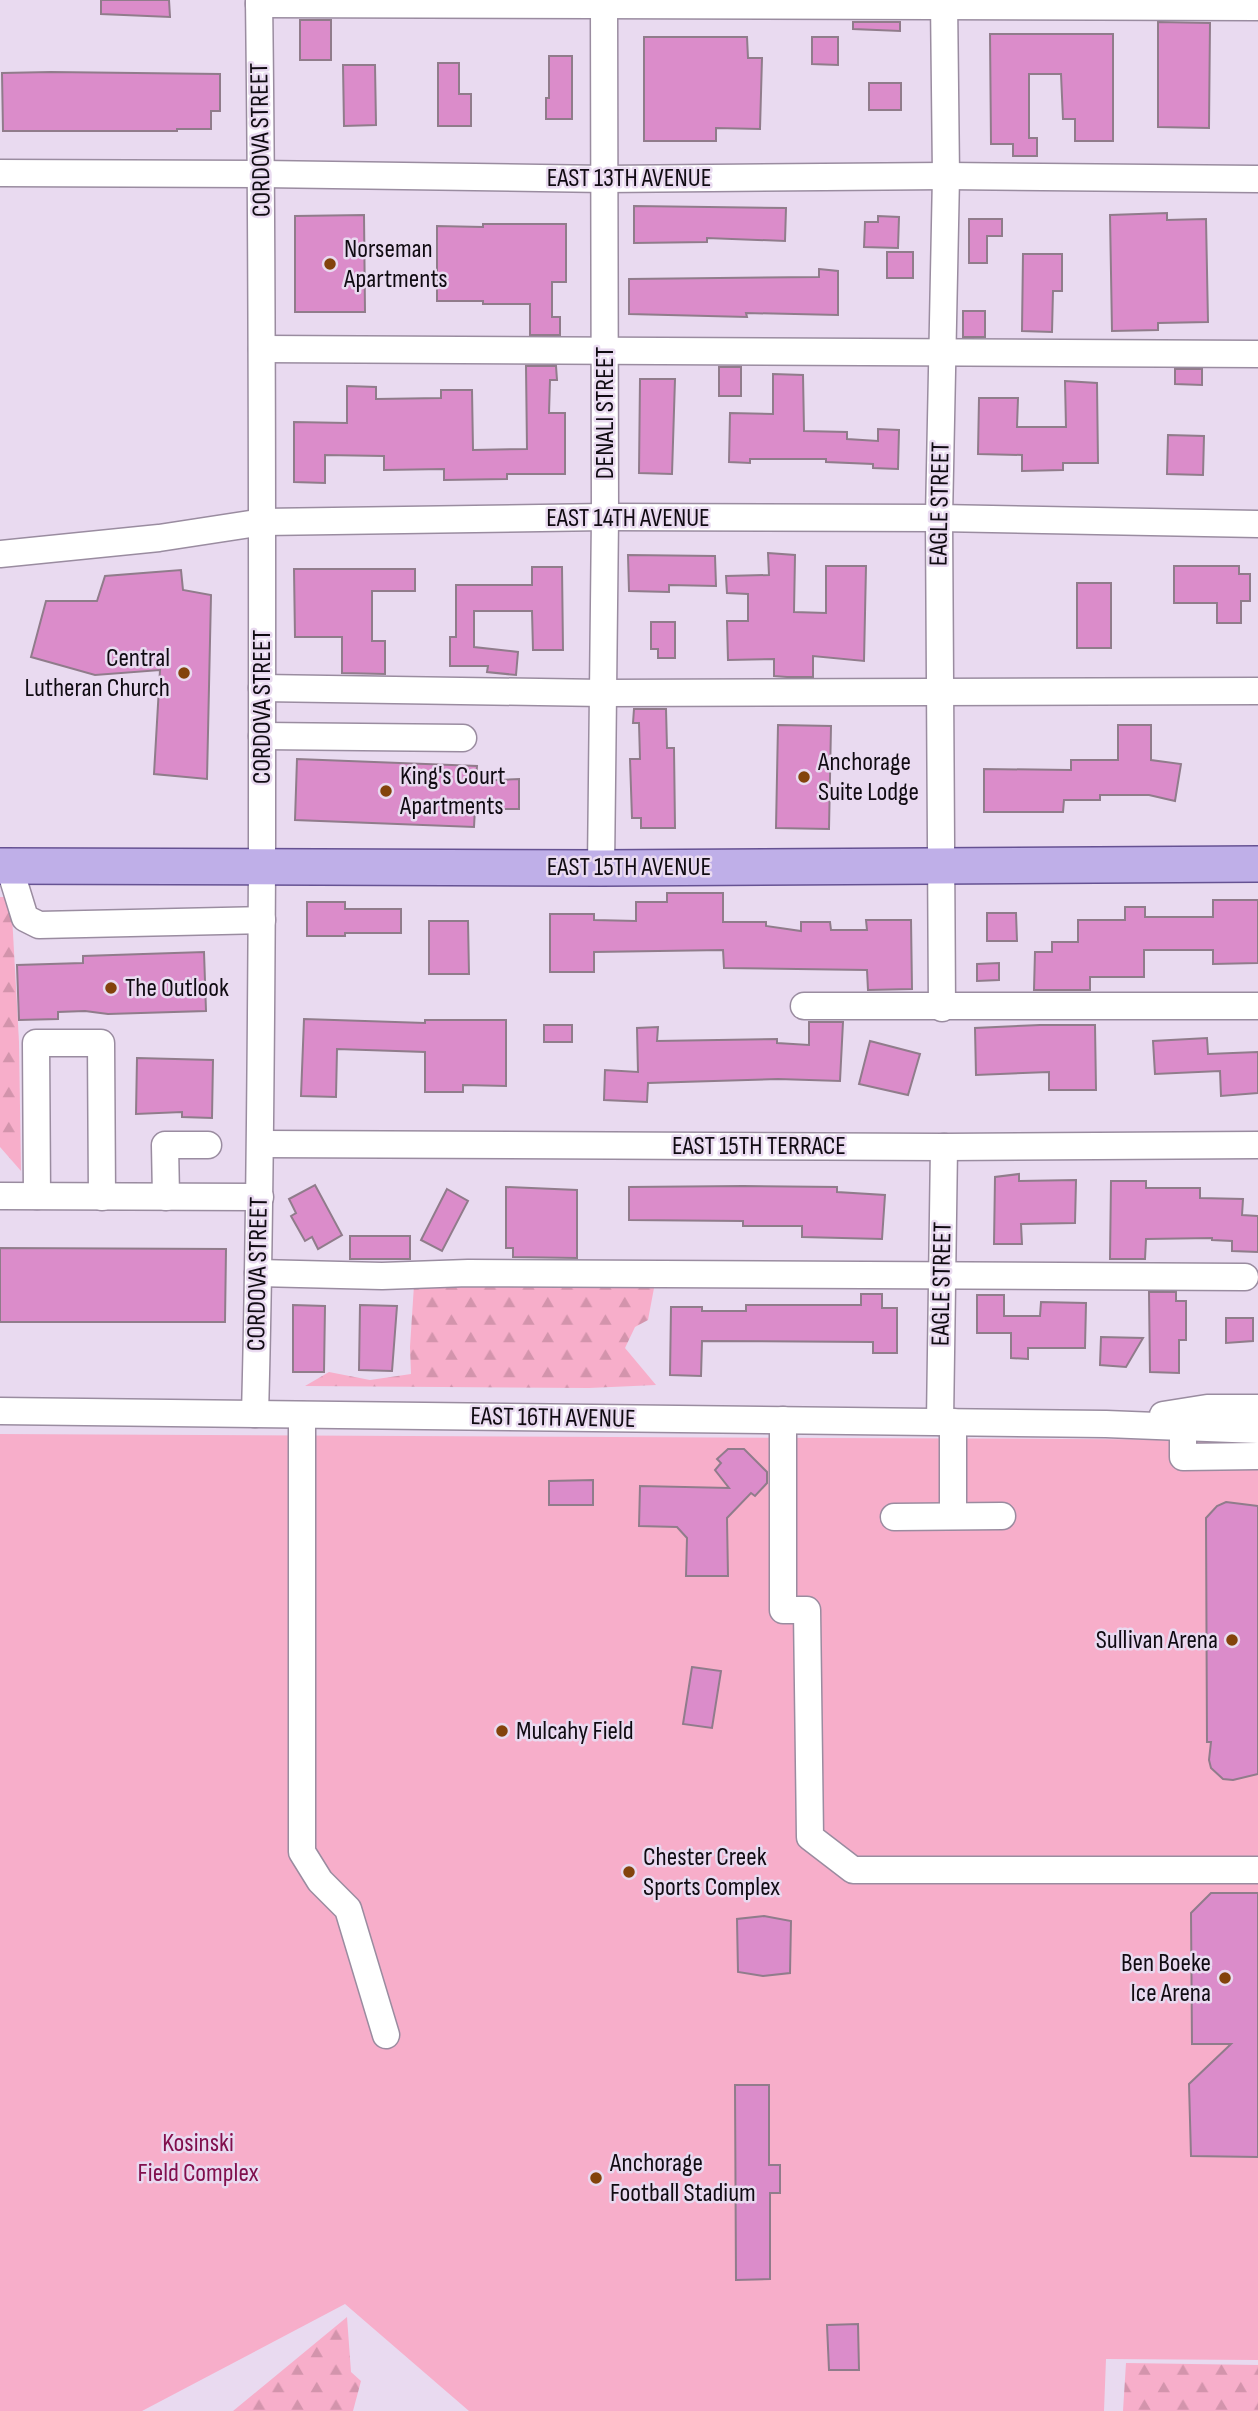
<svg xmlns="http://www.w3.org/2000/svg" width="1258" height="2411" font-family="'Sofia Sans Condensed',sans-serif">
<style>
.forest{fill:url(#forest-firs)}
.park{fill:#f7aeca}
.building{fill:#db8cca;stroke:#907c8b;stroke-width:2}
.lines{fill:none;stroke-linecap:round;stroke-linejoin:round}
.minor-casing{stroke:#9a8ca0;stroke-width:29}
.major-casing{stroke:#665293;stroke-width:38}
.minor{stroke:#fff;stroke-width:26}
.major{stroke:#bfafe8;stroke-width:35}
.poi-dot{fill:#83430c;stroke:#e9daf0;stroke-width:2.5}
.labels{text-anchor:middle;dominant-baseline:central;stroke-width:5;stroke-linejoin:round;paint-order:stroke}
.street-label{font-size:26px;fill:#100b12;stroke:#e9daf0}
.poi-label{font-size:26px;fill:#100b12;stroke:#e9daf0;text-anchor:start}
.park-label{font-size:26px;fill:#810f4d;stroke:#e9daf0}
</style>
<defs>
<pattern id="forest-firs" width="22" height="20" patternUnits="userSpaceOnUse" patternTransform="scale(1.75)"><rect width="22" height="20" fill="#f7aeca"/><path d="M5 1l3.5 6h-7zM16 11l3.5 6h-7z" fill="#d394ac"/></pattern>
</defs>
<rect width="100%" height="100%" fill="#e9daf0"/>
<g class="forest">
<path d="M0,897h11l8,145 2,129 -21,-24z"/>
<path d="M414,1285l240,3 -6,32 -13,7 -10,21 31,37 -67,3 -284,-2 24,-14 41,8 41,-6 -1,-27z"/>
<path d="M347,2317l4,55 10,9 -8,30h-120z"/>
<path d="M1126,2363l132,2v46h-135z"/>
</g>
<path class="park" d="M0,1434l1258,6v920l-152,-1 -2,52h-635l-124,-107 -203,107h-142z"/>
<g class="building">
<path d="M101,0h68l1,17 -69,-3z"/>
<rect x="300" y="20" width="31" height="40"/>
<path d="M853,22h47v9l-47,-2z"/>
<path d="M1158,22l52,1 -1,105 -51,-1z"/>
<path d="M990,34h123v107h-38v-22h-12l-2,-45h-32v64h8v18h-24v-12h-22z"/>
<path d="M644,37h103l1,21h14l-2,71 -44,-1v13h-72z"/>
<path d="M812,37h26v28l-26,-1z"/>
<path d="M549,56h23v63h-26v-21h3z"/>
<path d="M438,63h21v31h12v32h-33z"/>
<path d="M343,65h32l1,60 -32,1z"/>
<path d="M51,72l169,2v37h-9v18h-34v2h-174l-1,-58z"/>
<rect x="869" y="83" width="32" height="27"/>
<path d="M634,206l152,2 -1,33 -78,-3v4l-73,1z"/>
<path d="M1167,213v7l39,-1 2,103 -50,1v7l-46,1 -2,-116z"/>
<path d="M364,215l1,97h-70v-96z"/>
<path d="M878,216l21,1 -1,31 -34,-1 1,-25h13z"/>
<path d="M969,219h33v17h-15v27h-18z"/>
<path d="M483,224h83v58h-14v35h8v18h-30v-31h-47v-3h-46v-75l46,1z"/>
<rect x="887" y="252" width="26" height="26"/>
<path d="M1023,254h39v37h-9l-1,41 -30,-1z"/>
<path d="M819,269l19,2v44l-92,-2 1,4 -118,-3v-35l190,-2z"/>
<rect x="963" y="311" width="22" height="26"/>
<path d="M526,366h30l1,14h-7l-1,33h16v61h-58v5l-63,1v-11l-60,1v-14l-59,-1v28l-31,-1v-60l53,1v-37l29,1v12l65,-1v-8h31l1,60 54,-1z"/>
<rect x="719" y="367" width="22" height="29"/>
<path d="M1175,369h27v16l-27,-1z"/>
<path d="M773,374l30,1 1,56 43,1v7l31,2v-12l21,1 -1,39 -25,-1v-4l-47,-2v-3h-76v4l-21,-1 1,-49 43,1z"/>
<path d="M640,379h35l-3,95 -33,-1z"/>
<path d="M1065,381l32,2 1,80h-35v7l-41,1v-16l-44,-1 1,-56h39l-1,29h49z"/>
<path d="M1168,435l36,1 -1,39 -36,-1z"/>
<path d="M768,553l27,2 -1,57 32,1v-47h40l-2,95 -51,-5v21h-26l-13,-1v-17l-46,1 -1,-39h21v-27l-21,-1 -1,-17 43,-1z"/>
<path d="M628,555l87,1 1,30 -47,-1v7l-40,-1z"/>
<path d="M1174,566h65v8h11v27h-9v22h-24v-20h-43z"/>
<path d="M532,567h30l1,83h-30l-1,-39h-58v36l44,5 -2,23 -29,-3 1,-6h-38v-29h6v-52h76z"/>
<path d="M294,569h121v22h-43v50h13v33l-43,-1v-36h-47z"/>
<path d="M181,570l2,20 28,5 -4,184 -53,-5 6,-104 -65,5 -64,-18 15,-56h51l8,-25z"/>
<rect x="1077" y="583" width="34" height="65"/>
<path d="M651,622h24v36h-17v-9h-7z"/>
<path d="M634,709h32l1,39h7l1,80h-34v-10h-9l-2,-59h10l-1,-36h-6z"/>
<path d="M778,725l53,1 -2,103 -53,-1z"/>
<path d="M1118,725h33v35l30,4 -6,37 -26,-6h-49v5h-36l-1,12h-79v-43l87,1v-10h47z"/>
<path d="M297,759l180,7 -1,15 43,-2v30h-44l-1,18 -179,-7z"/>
<path d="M667,893h56v29h43v4l35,5v-9h29l1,8h36l-1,-10h45l1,69 -44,1 -1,-20 -143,-2 -1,-18 -129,2v20h-44v-58h44v6l42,1v-19h31z"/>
<path d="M1213,900h45v63l-45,1v-14h-69v27h-54v13h-56l1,-38h17v-10h26v-22h47v-13h20v10h68z"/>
<path d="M307,902h38v7h56v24h-56v3h-38z"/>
<path d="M987,913h29l1,28h-30z"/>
<path d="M429,921h39l1,53h-40z"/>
<path d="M204,952l2,59 -98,3 -23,-3 -27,1v7l-39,1 -2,-55 66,-2v-7z"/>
<path d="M999,963v17l-22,1v-17z"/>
<path d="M304,1019l121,4v-3h81v66l-43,-1v7h-38v-40l-88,-3 -1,48 -35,-1z"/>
<path d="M809,1022h34l-3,59 -62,-2 -130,4 -1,19 -43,-2 1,-30 33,2 -1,-44 21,-1 -1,14 120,-2v4l32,2z"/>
<rect x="544" y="1025" width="28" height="17"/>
<path d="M1040,1025h55l1,65h-47v-18l-73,3 -1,-47z"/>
<path d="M1207,1038l1,16 50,-2v41l-37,3 -1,-25 -65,3 -2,-33z"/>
<path d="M870,1041l50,13 -12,41 -49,-11z"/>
<path d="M137,1058l76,2 -1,58 -30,-1v-5l-46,2z"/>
<path d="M1019,1174v7l57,-1 -1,43 -54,1 1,20h-28l1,-67z"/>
<path d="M1111,1181h35v7h54v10l43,1 -1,16 16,1v36l-26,-1v-10l-20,-1v-2l-66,1 -1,20h-35z"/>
<path d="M315,1185l27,50 -24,14 -6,-12 -7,4 -14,-25 5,-3 -7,-14z"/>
<path d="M743,1186l94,1v5l48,3 -3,44 -80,-2v-11h-59v-5l-114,-1v-33z"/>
<path d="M506,1187l71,3v68l-64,-1v-9h-7z"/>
<path d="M447,1189l21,12 -26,50 -21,-11z"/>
<rect x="350" y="1236" width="60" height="23"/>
<path d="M0,1248l226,1 -1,73h-225z"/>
<path d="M1149,1292h27v9h10v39h-7v33l-29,-1z"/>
<path d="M861,1294h21v14h15v45h-24v-11l-171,-1 -1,35 -31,-1 1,-68h31v4h44v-6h115z"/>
<path d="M977,1295h27v21h36l1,-14 45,1 -1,45h-57v11l-17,-1v-25h-34z"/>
<path d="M293,1305l32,1 -1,66h-31z"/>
<path d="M360,1305l37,1 -5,65 -33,-1z"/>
<path d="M1226,1318h27v23l-27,2z"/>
<path d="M1101,1337l42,1 -17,29 -26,-2z"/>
<path d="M728,1449h16l23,23v11l-12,13 -4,-3 -24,25 1,58h-42l1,-38 -10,-11 -38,-1 1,-40 89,2 -14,-18 6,-7 -4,-4z"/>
<path d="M593,1480v25h-44v-24z"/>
<path d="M1226,1502l32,4v268l-25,6 -10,-1 -12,-11 -2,-8 2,-18h-4l-1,-224 11,-12z"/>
<path d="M692,1667l29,4 -9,57 -29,-4z"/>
<path d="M1211,1893h47v264l-67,-1 -2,-72 42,-40h-39l-1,-131z"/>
<path d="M764,1916l27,5 -1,52 -27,3 -25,-4 -1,-53z"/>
<path d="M735,2085h34v80h11v28h-10v86l-34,1z"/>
<path d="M858,2324l1,46h-30l-2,-45z"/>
</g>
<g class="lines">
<defs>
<g id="minor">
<path d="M259,4l999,3"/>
<path d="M0,173l262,1 343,5 341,-3 312,3"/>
<path d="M262,349l996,5"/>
<path d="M0,554l159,-16 104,-16 342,-5 334,1 319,6"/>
<path d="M262,688l341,5 655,-2"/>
<path d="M262,736l201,2"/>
<path d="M9,866l16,52 14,7 223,-5"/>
<path d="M601,868l4,-351 -1,-517"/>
<path d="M804,1006h454"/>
<path d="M942,1008l-3,-490 7,-342 -2,-176"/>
<path d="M261,1144l683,3 314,-2"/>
<path d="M0,1196l260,1"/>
<path d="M37,1196l-1,-153h65l1,154"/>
<path d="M166,1197l-1,-52h43"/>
<path d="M258,1273l124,3 86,-3 777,4"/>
<path d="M0,1411l1106,13 152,6"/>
<path d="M255,1414c5,-182 6,-365 7,-547 0,-289 1,-578 -3,-867"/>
<path d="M302,1415v437l18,29 28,28 38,126"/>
<path d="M1163,1415l44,-7h51"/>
<path d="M783,1420v190h24l3,227 43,33h405"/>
<path d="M940,1422l4,-275"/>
<path d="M1183,1428v29l75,-1"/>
<path d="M953,1516v-94"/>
<path d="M894,1517l108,-1"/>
</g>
<path id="major" d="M0,866l601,2 657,-4"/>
</defs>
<use href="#minor" class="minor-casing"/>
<use href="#major" class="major-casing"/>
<use href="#minor" class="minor"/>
<use href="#major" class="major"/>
</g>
<g class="poi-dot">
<circle cx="330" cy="264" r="7"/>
<circle cx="184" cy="673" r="7"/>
<circle cx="804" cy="777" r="7"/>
<circle cx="386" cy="791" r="7"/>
<circle cx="111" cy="988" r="7"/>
<circle cx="1232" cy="1640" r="7"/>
<circle cx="502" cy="1731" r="7"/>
<circle cx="629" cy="1872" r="7"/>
<circle cx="1225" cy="1978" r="7"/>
<circle cx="596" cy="2178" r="7"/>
</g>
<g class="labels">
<g class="street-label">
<text transform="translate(261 140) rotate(-91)">CORDOVA STREET</text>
<text x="629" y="178">EAST 13TH AVENUE</text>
<text transform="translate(605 413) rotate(-90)">DENALI STREET</text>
<text transform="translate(940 504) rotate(-89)">EAGLE STREET</text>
<text x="628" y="518">EAST 14TH AVENUE</text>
<text transform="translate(262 707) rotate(-90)">CORDOVA STREET</text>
<text x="629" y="867">EAST 15TH AVENUE</text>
<text x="759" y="1146">EAST 15TH TERRACE</text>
<text transform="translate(258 1274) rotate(-89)">CORDOVA STREET</text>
<text transform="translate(942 1284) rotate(-89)">EAGLE STREET</text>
<text transform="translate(553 1418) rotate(1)">EAST 16TH AVENUE</text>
</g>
<g class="poi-label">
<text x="344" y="249">Norseman<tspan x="344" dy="30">Apartments</tspan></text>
<text x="170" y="658" text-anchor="end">Central<tspan x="170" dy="30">Lutheran Church</tspan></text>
<text x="818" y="762">Anchorage<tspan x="818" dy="30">Suite Lodge</tspan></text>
<text x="400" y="776">King's Court<tspan x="400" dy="30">Apartments</tspan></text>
<text x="125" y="988">The Outlook</text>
<text x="1218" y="1640" text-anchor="end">Sullivan Arena</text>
<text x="516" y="1731">Mulcahy Field</text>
<text x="643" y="1857">Chester Creek<tspan x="643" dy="30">Sports Complex</tspan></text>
<text x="1211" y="1963" text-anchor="end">Ben Boeke<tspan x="1211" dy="30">Ice Arena</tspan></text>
<text x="610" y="2163">Anchorage<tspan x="610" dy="30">Football Stadium</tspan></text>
</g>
<g class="park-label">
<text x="198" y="2143">Kosinski<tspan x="198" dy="30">Field Complex</tspan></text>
</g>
</g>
</svg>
